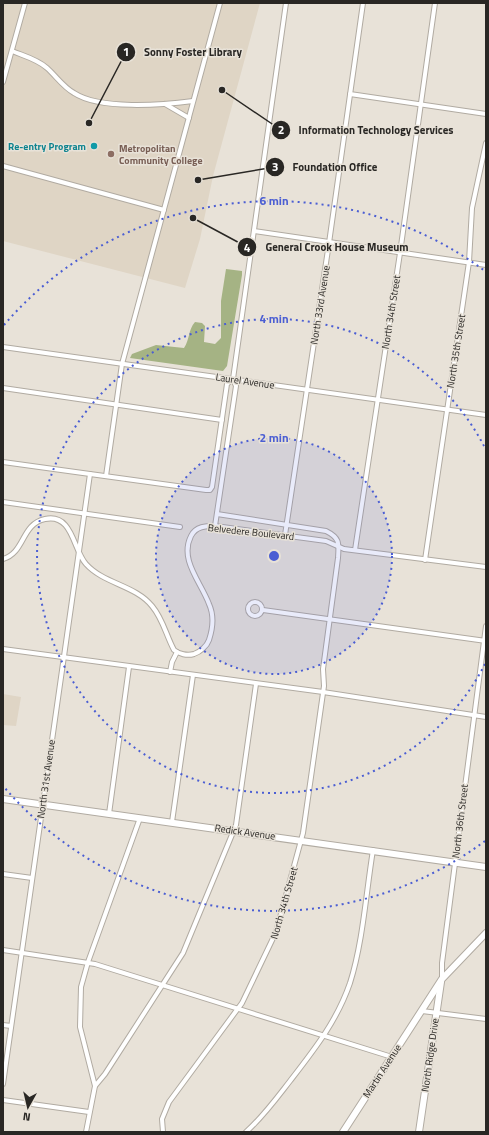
<svg xmlns="http://www.w3.org/2000/svg" width="489" height="1135" font-family="'Titillium Web',sans-serif">
<style>
.built{fill:#dfd5c5}
.forest{fill:#a5b384}
.lines{fill:none;stroke-linecap:round;stroke-linejoin:round}
.street-casing{stroke:#b1aba2;stroke-width:6}
.secondary-casing{stroke:#b1aba2;stroke-width:8}
.street{stroke:#fff;stroke-width:4}
.secondary{stroke:#fff;stroke-width:6}
.ring{fill:none;stroke:#4b5ed3;stroke-width:2;stroke-dasharray:2 4}
.culture-dot{fill:#0f9aa8;stroke:#e8e2d8;stroke-width:1.5}
.education-dot{fill:#8d6e63;stroke:#e8e2d8;stroke-width:1.5}
.labels{text-anchor:middle;dominant-baseline:central;stroke-width:3;stroke-linejoin:round;paint-order:stroke}
.culture-label{font-size:10px;font-weight:bold;fill:#0d838f;stroke:#e8e2d8;text-anchor:end}
.education-label{font-size:10px;font-weight:bold;fill:#785e54;stroke:#e8e2d8;text-anchor:start}
.street-label{font-size:10px;fill:#292724;stroke:#e8e2d8}
.centre{fill:#4b5ed3;stroke:#e8e2d8;stroke-width:2}
.ring-label{font-size:12px;text-anchor:middle;font-weight:bold;fill:#4b5ed3;stroke:#e8e2d8;stroke-width:3;stroke-linejoin:round;paint-order:stroke}
.leader{fill:none;stroke:#292724;stroke-width:1.5}
.callout-dot{fill:#292724;stroke:#e8e2d8;stroke-width:1.5}
.mark-label{font-size:12px;text-anchor:middle;font-weight:bold;fill:#fff}
.callout-label{font-size:11px;text-anchor:middle;font-weight:bold;fill:#292724;stroke:#e8e2d8;stroke-width:3;stroke-linejoin:round;paint-order:stroke}
</style>
<rect width="100%" height="100%" fill="#e8e2d8"/>
<g class="built">
<path d="M3,3h257l-47,173 -13,63 -15,49 -182,-47z"/>
<path d="M3,694l18,3 -5,29 -13,-1z"/>
</g>
<path class="forest" d="M226,269l16,2v4l-15,91 -4,5 -93,-13 2,-4 24,-9 28,3c6,-9 4,-18 11,-26l7,1 3,3 -1,16 11,2 6,-6v-37z"/>
<g class="lines">
<defs>
<g id="street">
<path d="M12,51c12,5 25,8 35,17 9,8 16,19 27,25 26,17 88,12 119,8"/>
<path d="M3,82l22,-79"/>
<path d="M350,94l136,20"/>
<path d="M165,104l24,14"/>
<path d="M3,166l161,44"/>
<path d="M254,231l232,34"/>
<path d="M3,347l483,68"/>
<path d="M3,388l219,32"/>
<path d="M3,462l203,28h4l2,-3 15,-103 6,-5 53,-376"/>
<path d="M106,476l16,-112 98,-361"/>
<path d="M3,502l177,25"/>
<path d="M215,526l21,-140 -3,-7"/>
<path d="M285,535l44,-292 34,-240"/>
<path d="M355,550l45,-297 35,-250"/>
<path d="M3,559c22,-6 18,-35 42,-40 28,-6 28,31 41,45 18,20 49,21 66,42 11,13 14,29 22,44 5,4 13,6 20,4 6,-2 13,-8 15,-14 4,-12 5,-25 0,-36 -8,-22 -30,-44 -18,-68 5,-10 15,-10 24,-10l111,15 18,8 142,18"/>
<path d="M425,560l44,-298 3,-54 14,-65"/>
<circle cx="255" cy="609" r="7"/>
<path d="M263,610l223,31"/>
<path d="M3,649l320,43 163,25"/>
<path d="M170,672l2,-10 5,-10"/>
<path d="M109,814l20,-147"/>
<path d="M172,822l21,-147"/>
<path d="M3,874l29,4"/>
<path d="M3,950l92,14 297,93"/>
<path d="M442,979v-16l44,-337"/>
<path d="M422,1011l64,8"/>
<path d="M3,1025l8,1"/>
<path d="M3,1084l87,-610"/>
<path d="M95,1086l-15,-59 1,-40 7,-25 52,-144"/>
<path d="M3,1100l86,12"/>
<path d="M86,1132l9,-46 10,-12 78,-121 53,-128 20,-141"/>
<path d="M163,1132l-1,-13 7,-17 73,-99 34,-71 27,-99 21,-147 -1,-17 15,-111c1,-15 2,-20 -12,-27l-109,-17"/>
<path d="M246,1132c17,-15 30,-33 44,-51 24,-31 47,-60 60,-98 13,-41 16,-90 23,-133"/>
</g>
<g id="secondary">
<path d="M3,799l483,68"/>
<path d="M343,1132l99,-153 44,-46"/>
<path d="M419,1132l22,-150"/>
</g>
</defs>
<use href="#street" class="street-casing"/>
<use href="#secondary" class="secondary-casing"/>
<use href="#street" class="street"/>
<use href="#secondary" class="secondary"/>
</g>
<circle cx="274" cy="556" r="118" fill="#4b5ed3" fill-opacity=".12"/>
<g class="ring">
<circle cx="274" cy="556" r="118"/>
<path d="M485 664A237 237 0 1 1 485 448"/>
<path d="M485 841A355 355 0 0 1 4 787M4 325A355 355 0 0 1 485 271"/>
</g>
<circle class="culture-dot" cx="94" cy="146" r="4"/>
<circle class="education-dot" cx="111" cy="154" r="4"/>
<g class="labels">
<g class="culture-label">
<text x="86" y="146">Re-entry Program</text>
</g>
<g class="education-label">
<text x="119" y="148">Metropolitan<tspan x="119" dy="12">Community College</tspan></text>
</g>
<g class="street-label">
<text transform="translate(320 305) rotate(-81)">North 33rd Avenue</text>
<text transform="translate(391 312) rotate(-81)">North 34th Street</text>
<text transform="translate(456 351) rotate(-81)">North 35th Street</text>
<text transform="translate(245 381) rotate(8)">Laurel Avenue</text>
<text transform="translate(251 532) rotate(6)">Belvedere Boulevard</text>
<text transform="translate(46 779) rotate(-82)">North 31st Avenue</text>
<text transform="translate(460 821) rotate(-83)">North 36th Street</text>
<text transform="translate(245 832) rotate(8)">Redick Avenue</text>
<text transform="translate(284 903) rotate(-74)">North 34th Street</text>
<text transform="translate(430 1055) rotate(-82)">North Ridge Drive</text>
<text transform="translate(382 1071) rotate(-57)">Martin Avenue</text>
</g>
</g>
<circle cx="274" cy="556" r="6" class="centre"/>
<g class="ring-label">
<text x="274" y="205">6 min</text>
<text x="274" y="323">4 min</text>
<text x="274" y="442">2 min</text>
</g>
<path class="leader" d="M89 123L126 52M222 90L281 130M198 180L275 167M193 218L247 247"/>
<g class="callout-dot">
<circle cx="89" cy="123" r="4"/>
<circle cx="222" cy="90" r="4"/>
<circle cx="198" cy="180" r="4"/>
<circle cx="193" cy="218" r="4"/>
<circle cx="126" cy="52" r="10"/>
<circle cx="281" cy="130" r="10"/>
<circle cx="275" cy="167" r="10"/>
<circle cx="247" cy="247" r="10"/>
</g>
<g class="mark-label">
<text x="126" y="56">1</text>
<text x="281" y="134">2</text>
<text x="275" y="171">3</text>
<text x="247" y="252">4</text>
</g>
<g class="callout-label">
<text x="193" y="56">Sonny Foster Library</text>
<text x="376" y="134">Information Technology Services</text>
<text x="335" y="171">Foundation Office</text>
<text x="337" y="251">General Crook House Museum</text>
</g>
<rect width="489" height="1135" fill="none" stroke="#292724" stroke-width="8"/>
<g transform="translate(28 1107) rotate(188)" stroke="#e8e2d8" stroke-width="3" paint-order="stroke">
<path d="M0-3L7 15L0 10L-7 15Z" fill="#292724"/>
<text y="-6" font-size="11" font-weight="bold" text-anchor="middle" fill="#292724">N</text>
</g>
</svg>
